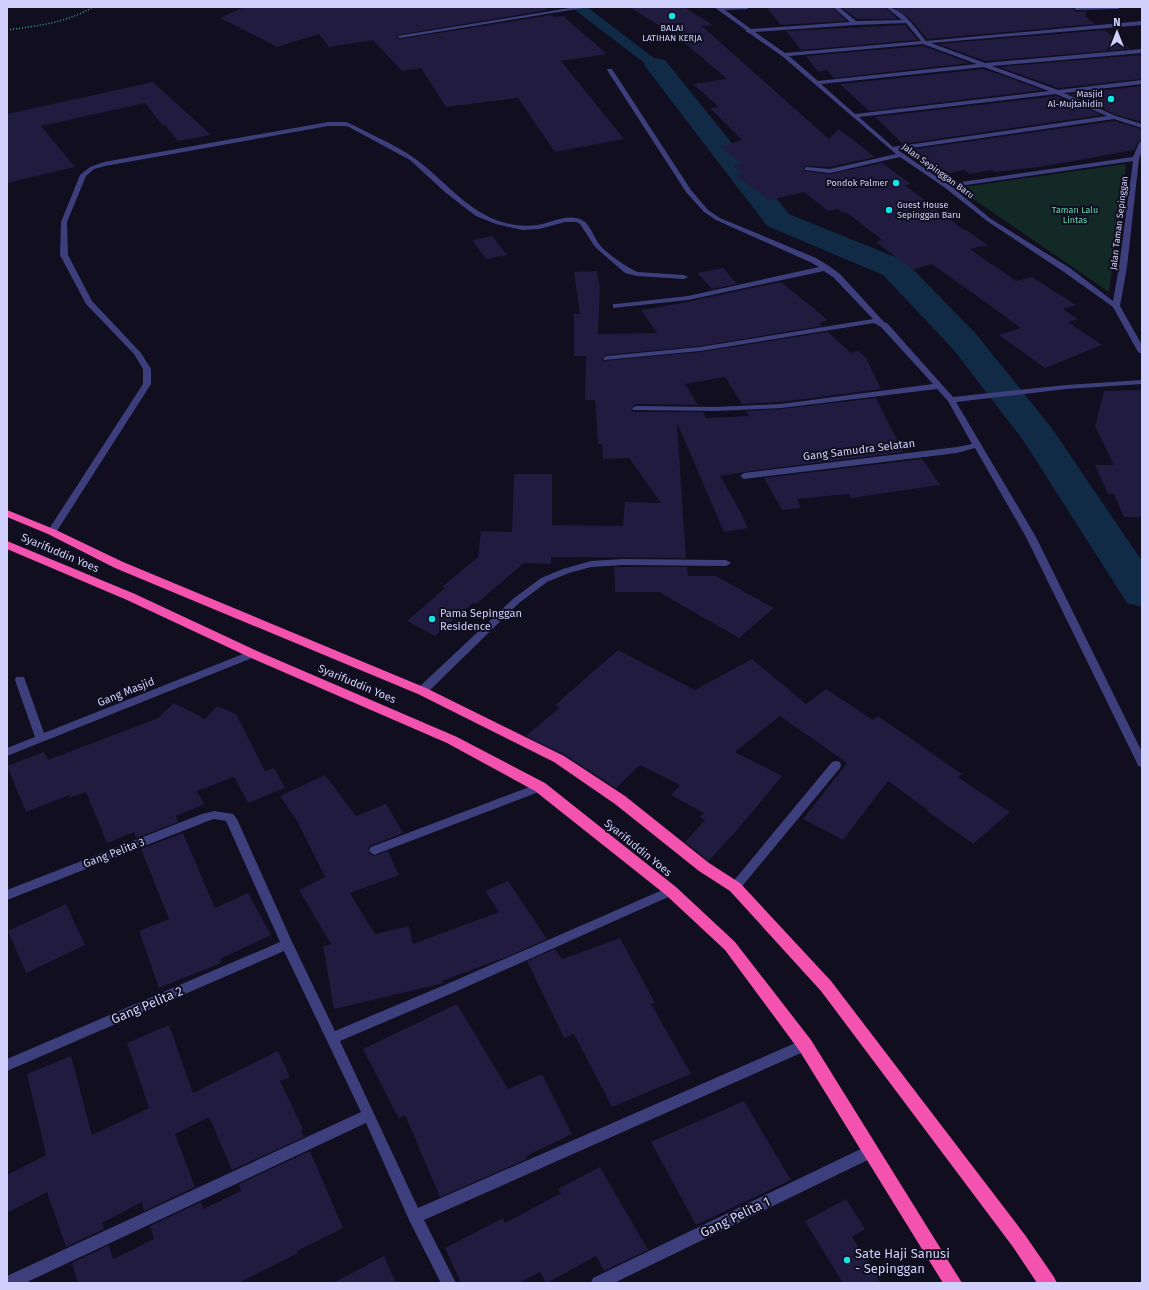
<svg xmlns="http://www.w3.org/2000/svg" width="1149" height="1290" font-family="'Fira Sans',sans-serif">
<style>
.green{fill:#122926}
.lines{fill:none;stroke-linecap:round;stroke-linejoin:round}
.canal{fill:#112a45;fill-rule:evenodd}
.river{fill:#112a45;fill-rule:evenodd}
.building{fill:#201b3f}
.path{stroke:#36a999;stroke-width:1.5;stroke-dasharray:1 2;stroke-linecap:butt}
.minor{fill:#3c3f7b;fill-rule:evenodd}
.highway{fill:#f353ae;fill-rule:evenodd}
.poi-dot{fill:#10e5e8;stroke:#100e1f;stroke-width:1.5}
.labels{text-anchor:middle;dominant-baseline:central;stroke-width:4;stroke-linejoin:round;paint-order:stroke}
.far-poi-label{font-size:9px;fill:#d1d0fc;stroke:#100e1f;text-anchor:end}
.far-street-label{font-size:9px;fill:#d1d0fc;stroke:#100e1f}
.far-park-label{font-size:9px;fill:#61d6af;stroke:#100e1f}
.street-label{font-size:11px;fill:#d1d0fc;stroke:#100e1f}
.poi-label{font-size:11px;fill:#d1d0fc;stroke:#100e1f;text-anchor:start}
.near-street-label{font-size:13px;fill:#d1d0fc;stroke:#100e1f}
.near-poi-label{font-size:13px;fill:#d1d0fc;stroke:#100e1f;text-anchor:start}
</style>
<rect width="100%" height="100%" fill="#100e1f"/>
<path class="green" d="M1126,164l-17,128 -152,-104z"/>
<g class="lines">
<path class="canal" d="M571,7h16l76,58 -2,3 -5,1 -5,-1z"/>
<path class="river" d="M656,58l9,2 124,154 116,47 71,73 75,93 91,134v46l-15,-4 -104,-163 -71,-92 -69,-73 -116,-49 -123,-161 3,-5z"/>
</g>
<g class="building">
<path d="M244,7h300l4,3 -151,25 -1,1 4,3 152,-24 3,2 8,-1 44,38 -46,7 63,78 -69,13 -37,-54 -72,9 -25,-39 -19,3 -29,-31 -44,7 -10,-13 -42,13 -57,-29z"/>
<path d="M629,7h55l29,18 -11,1 127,113 10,-10 36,28 -45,10 -24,-1 -2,2v3l26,3 52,-11 29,21 -6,1 59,45h2l22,15 -18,4 46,32 16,-4 44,28 -13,4 15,10 -10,3 34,23 -57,23 -46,-33 22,-7 -89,-64 -19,6 -37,-28 6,-2 -36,-28 -3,1 -5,-4 -10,2 -24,-19 -35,8 -34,-25 8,-2 -10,-7 10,-3 -23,-16 22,-7 -32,-32 9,-1 -26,-23 34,-5 -55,-47h-2z"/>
<path d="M766,7h66l14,14 -65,4z"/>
<path d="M841,7h44l13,12h-41z"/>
<path d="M893,7h180l3,5 10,-1v6l9,7 -168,15 -17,-20z"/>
<path d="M905,25l13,15 -117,10 -15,-19z"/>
<path d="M1104,30l26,19 -145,12 -47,-17z"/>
<path d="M923,46l47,17 -136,15 -7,-8 -9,2 -12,-16z"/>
<path d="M1139,55l3,2v22l-84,9 -59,-21z"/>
<path d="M984,69l59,21 -174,21 -29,-27z"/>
<path d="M153,82l58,53 -33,6 -13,-16 -2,1 -18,-23 -104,23 34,41 -68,16v-69z"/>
<path d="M1142,86v36l-25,-7 -47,-21z"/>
<path d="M1056,96l46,19 -199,29 -28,-27z"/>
<path d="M1114,121l28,8v11l-4,2 -4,8 -94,17 -46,5 -2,-2 -23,4 -5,-4 -26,6 -29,-26z"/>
<path d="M492,236l15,19 -21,4 -14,-19z"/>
<path d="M723,268l14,16 -25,5 -15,-16z"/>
<path d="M597,271l3,16 -2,47 59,-1 -16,-23 41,-7 99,-21 47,38 -9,3 3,3 -122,20 -93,9 -5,3 1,3 97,-9 128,-20 23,21 8,-2 7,7 15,31 -100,13 -39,2 -17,-27 -40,7 13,21 -62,-1 -5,4 2,4h70l3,6 43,-2 -3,-5 35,-2 95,-11 27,54 -145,18 -38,6 20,35 8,17 -24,4 -47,-109 9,135 -135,-1v7l-27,-1 -48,41 -3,-1 -38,33 -28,-15 38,-33 -3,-1 36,-30 3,-26 31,1 2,-58h38v51l71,1 2,-24 36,1 -32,-45 -26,1 -1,-15h-4l-3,-44h-10l1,-44h-12v-42h6l-6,-42z"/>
<path d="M1142,390v127h-18l-10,-23h-6l-13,-29h19l-19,-39 9,-35z"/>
<path d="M922,459l18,26 -89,13 -2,-4 -52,5 4,9 -19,2 -18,-32z"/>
<path d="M614,567h73l1,9h28l58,32 -35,30 -80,-46h-44z"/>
<path d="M618,650l77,40 57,-31 54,45 20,-15 47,31 5,-4 84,58 -4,3 52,35 -37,32 -46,-33 1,-1 -40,-29 -45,59 -40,-21 44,-56 -67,-47 -45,36 47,24 -49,59h-1l-23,26 -24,-19 20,-22 -5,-3 4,-4 -33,-18 9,-10 -40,-20 -24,23 -51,-33 -39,-19 33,-28 -4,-3z"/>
<path d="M174,703l31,16 12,-13 19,8 29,57 9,-3 11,20 -37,15 -14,-26 -37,14 7,13 -28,12 2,6 -42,16 -2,-6 -27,11 -21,-51 -16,6 -1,-3 -43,17 -19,-46 37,-14 4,8 110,-42z"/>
<path d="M325,775l31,41 30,-12 17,29 -33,13 -2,3 2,5 4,2 14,-5 11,24 -49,18 25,41 34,-8 4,18 86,-32 -14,-21 23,-10 39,58 -36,16 -69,26 2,2 -110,26 -11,-63 8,-2 -32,-54 26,-13 -28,-56 -17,-25z"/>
<path d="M183,833l32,75 33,-15 23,42 -51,24 1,4 -62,25 -20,-57 30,-12 -28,-70z"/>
<path d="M66,904l19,41 -59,28 -18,-42z"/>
<path d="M620,938l35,65 -4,1 40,70 -79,33 -38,-73 -10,4 -37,-77 28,-12 7,10z"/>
<path d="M457,1004l51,85 34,-15 30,60 -46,22 1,3 -87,38 -35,-82 -6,4 -36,-70z"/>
<path d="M169,1025l24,68 85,-42 12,26 -10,4 23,48 -2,1 3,7 -72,33 -23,-53 -34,17 20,53 -51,24 -2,-9 -40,21 2,6 -38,18 -19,-55 -40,21v-38l39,-20 -19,-81 44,-18 21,79 57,-27 -22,-65z"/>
<path d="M744,1101l47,79 -95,45 -45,-83z"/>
<path d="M310,1151l33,77 -46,23 1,2 -59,30h-161l-6,-20 37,-18 4,14 41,-20 -4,-13 51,-24 2,7 38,-18 -2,-7z"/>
<path d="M600,1167l48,83 -44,21 -8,-15 -49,27h-1l-6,-11 -21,11h-58l-16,-35 58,-30 2,5 56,-30 -3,-4z"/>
<path d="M846,1199l19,30 -13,8 29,46h-38l-38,-62z"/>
<path d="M384,1256l12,27h-63z"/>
</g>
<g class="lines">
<path class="path" d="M7,30c30,-4 59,-7 86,-23"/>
<g class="minor">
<path d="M576,7h13l-189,31 -3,-2z"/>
<path d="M714,7h36l-3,2 -22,1 26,19 99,-7 -17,-15h6l17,14 46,-1 -16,-13c16,0 31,23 40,34l216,-20v4l-211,18 54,20 157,-14v4l-150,13 66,24 84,-10v4l-78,9 52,23 26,8v4l-28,-9 -216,31 49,34 186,-27 6,-14 3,-2v10l-3,8 -12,108 -7,39 22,39v9l-4,-2 -25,-45 -49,-35 -77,-51 -43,-34 -44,-30 -70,16 -25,-3v-2l2,-1 23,2 66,-15 -114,-98 -33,-23 -3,-1v-2zM906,23l15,18 -136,12 -30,-21 100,-7zM923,44l54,20 -159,17 -29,-25zM984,67l65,24 -194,23 -34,-30zM1056,94l51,22 -214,31 -34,-30zM1133,161l-14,106 -6,34 -43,-33 -79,-49 -39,-32z"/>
<path d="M1074,7h47l-3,2 -42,1z"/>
<path d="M608,69h4l79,121 17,20 12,8 96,40 13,8 11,8 44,48 3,1 66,74 113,-12 76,-5v4l-76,5 -110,13 80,135 106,215v15l-4,-1 -1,-3 -111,-226 -51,-89 -18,5 -213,26 -4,-3 4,-3 213,-26 15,-3 -24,-43 -11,-12 -156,19 -65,3 -83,-1 -1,-2 4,-2 80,1 65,-3 152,-20 -52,-57 -7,-4 -174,28 -96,9 -1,-2 4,-2 93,-9 173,-28 -39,-41 -10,-7 -136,29 -75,8v-4h3l72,-8 131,-29 -9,-5 -94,-42 -12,-8 -18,-20 -79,-122z"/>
<path d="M328,122h18l7,3c19,10 45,21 61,33 30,21 49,50 85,63 12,4 25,6 38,4 14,-2 30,-12 45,-5 8,4 11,16 17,24 7,9 28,24 39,28l46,3 4,2 -4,2 -47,-3 -12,-3 -30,-26 -15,-23 -4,-2h-11l-26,7 -17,1 -26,-6 -20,-8 -30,-23 -36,-33 -61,-33 -4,-1h-17l-223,40 -11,3 -8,7 -19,46 1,33 24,46 49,52 10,16v15l-96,150h-6l-2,-2 96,-148v-15l-9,-15 -48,-50 -26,-49 1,-33 19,-47 10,-8 14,-5z"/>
<path d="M623,559l103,1 5,3 -5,3 -103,-1 -32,2 -22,6 -22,9 -28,21 -93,91h-8l-1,-3 1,-3 95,-89 28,-21 22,-9 28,-8z"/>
<path d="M253,650l5,4 -1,2 -250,100v-8l28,-11 -20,-57 1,-3h8l1,3 19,53z"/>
<path d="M836,761l4,1 1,3 -1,3 -101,122 -4,2 -4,-2 -2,-3 2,-3 101,-122z"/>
<path d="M540,783l4,1 2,3 -2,3 -165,63 -4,2 -4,-2 -2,-3 2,-3z"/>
<path d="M214,811l19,3 4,5 56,125 42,87 112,-47 220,-96 4,-2 4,2 2,3 -2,3 -220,98 -115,49 78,167 382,-167 5,-2 5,2 2,4 -2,4 -386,171 32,63h-15l-31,-61 -44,-99 -341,160h-18v-7l354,-164 -77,-161 -277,120v-12l273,-117 -54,-121 -12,-2 -6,2 -201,79v-10l195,-76z"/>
<path d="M871,1144l5,2 2,5 -2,5 -262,127h-23l2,-5z"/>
</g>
<g class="highway">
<path d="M7,510l49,20 67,32 303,126 138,68 61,40 84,67 31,20 91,98 194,254 29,42 3,6h-20l-24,-36 -192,-256 -91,-100 -31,-20 -84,-67 -61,-42 -136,-68 -303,-126 -67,-34 -41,-17z"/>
<path d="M7,541l128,53 122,57 200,86 88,46 131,104 59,55 76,98 151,243h-19l-144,-233 -74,-100 -59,-55 -131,-104 -88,-48 -198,-86 -122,-57 -120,-51z"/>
</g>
</g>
<g class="poi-dot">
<circle cx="672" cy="16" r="4"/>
<circle cx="1111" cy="99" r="4"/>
<circle cx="896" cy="183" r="4"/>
<circle cx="889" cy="210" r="4"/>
<circle cx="432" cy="619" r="4"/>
<circle cx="847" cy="1260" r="4"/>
</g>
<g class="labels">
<g class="far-poi-label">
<text x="672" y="28" text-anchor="middle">BALAI<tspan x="672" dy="10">LATIHAN KERJA</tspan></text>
<text x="1103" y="94">Masjid<tspan x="1103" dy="10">Al-Mujtahidin</tspan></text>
<text x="888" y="183">Pondok Palmer</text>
<text x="897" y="205" text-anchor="start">Guest House<tspan x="897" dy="10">Sepinggan Baru</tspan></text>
</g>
<g class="far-street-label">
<text transform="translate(938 171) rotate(36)">Jalan Sepinggan Baru</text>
<text transform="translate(1119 223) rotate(-83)">Jalan Taman Sepinggan</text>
</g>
<g class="far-park-label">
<text x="1075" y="210">Taman Lalu<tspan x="1075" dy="10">Lintas</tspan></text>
</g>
<g class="street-label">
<text transform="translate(859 450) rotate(-7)">Gang Samudra Selatan</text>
<text transform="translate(60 553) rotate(23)">Syarifuddin Yoes</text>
<text transform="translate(357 684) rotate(23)">Syarifuddin Yoes</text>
<text transform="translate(126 692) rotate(-22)">Gang Masjid</text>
<text transform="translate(638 848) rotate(39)">Syarifuddin Yoes</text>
<text transform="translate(114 853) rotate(-21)">Gang Pelita 3</text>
</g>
<g class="poi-label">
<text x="440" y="613">Pama Sepinggan<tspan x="440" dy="13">Residence</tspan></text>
</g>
<g class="near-street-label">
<text transform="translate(147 1005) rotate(-23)">Gang Pelita 2</text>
<text transform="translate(735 1217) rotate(-26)">Gang Pelita 1</text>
</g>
<g class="near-poi-label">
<text x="855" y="1253">Sate Haji Sanusi<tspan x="855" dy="15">- Sepinggan</tspan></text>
</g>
</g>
<rect width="1149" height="1290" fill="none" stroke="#d1d0fc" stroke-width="16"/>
<g transform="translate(1117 32)" stroke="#100e1f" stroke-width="3" paint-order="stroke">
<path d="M0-3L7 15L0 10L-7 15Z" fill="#d1d0fc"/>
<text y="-6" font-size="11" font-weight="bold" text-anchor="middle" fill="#d1d0fc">N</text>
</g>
</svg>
